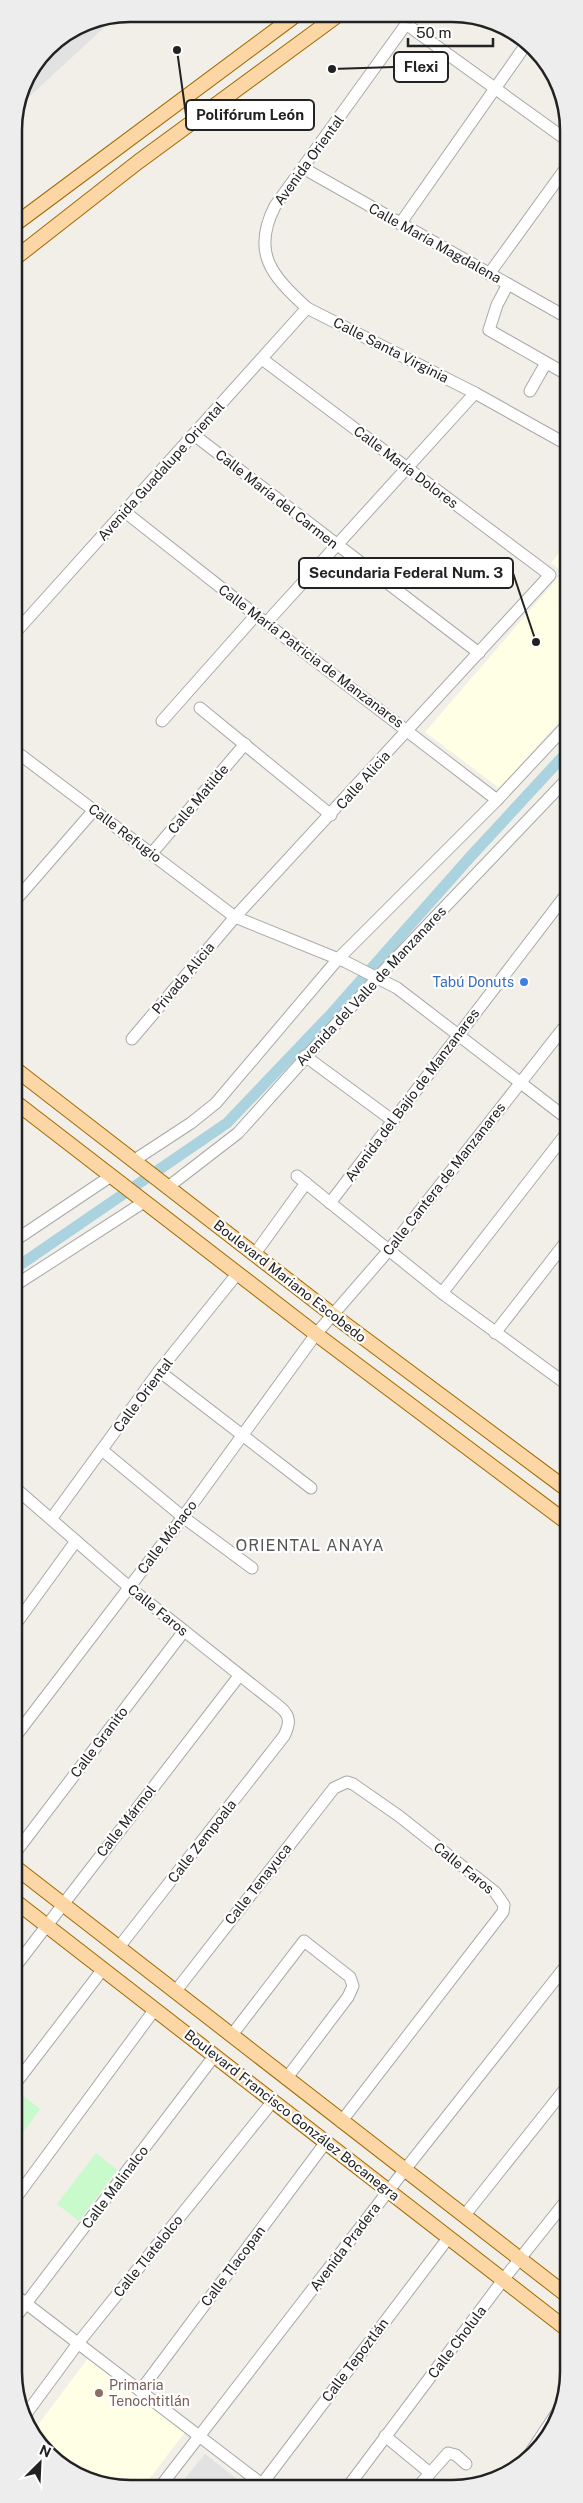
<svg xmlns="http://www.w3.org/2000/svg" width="583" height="2503" font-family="'Public Sans',sans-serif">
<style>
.education{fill:#ffffe5}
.park{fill:#c8facc}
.parking{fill:#e2e2e2}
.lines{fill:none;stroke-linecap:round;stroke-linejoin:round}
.canal{stroke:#aad3df;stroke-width:11}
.minor-casing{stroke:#a9a9a9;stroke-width:13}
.major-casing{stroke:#a06b00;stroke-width:16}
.minor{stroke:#fff;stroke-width:11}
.major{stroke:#fcd6a4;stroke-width:14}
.shop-dot{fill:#3f7fe0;stroke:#fff;stroke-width:2}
.education-dot{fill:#8d6e63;stroke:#fff;stroke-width:2}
.labels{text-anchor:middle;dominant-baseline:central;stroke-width:4.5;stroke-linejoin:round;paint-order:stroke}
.street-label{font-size:14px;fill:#222;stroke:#fff}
.shop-label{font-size:14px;fill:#366cbe;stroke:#fff;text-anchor:end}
.education-label{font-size:14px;fill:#785e54;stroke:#fff;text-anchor:start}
.quarter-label{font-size:16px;letter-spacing:1px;fill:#555;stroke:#fff}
.rim{fill:none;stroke:#222;stroke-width:2.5}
.leader{fill:none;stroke:#222;stroke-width:2}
.callout-dot{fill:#222;stroke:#fff;stroke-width:2}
.callout{fill:#fff;stroke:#222;stroke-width:2}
.callout-label{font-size:15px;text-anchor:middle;font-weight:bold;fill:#222}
</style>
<rect width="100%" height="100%" fill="#f2efe9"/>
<g class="education">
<path d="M568,543v169l-69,76 -74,-56 138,-160 -12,-9z"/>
<path d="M89,2357l97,74 -43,56h-36l-64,-37 -9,-20z"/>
</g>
<g class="park">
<path d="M19,2092l21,17 -25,35v-46z"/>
<path d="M96,2153l21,17 -38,51 -22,-17z"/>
</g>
<g class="parking">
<path d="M105,19l4,4 -91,84 5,-22 25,-37 38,-25z"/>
<path d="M205,2454l42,33h-69z"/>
</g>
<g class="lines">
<path class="canal" d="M14,1269l213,-146 105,-110 139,-157 97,-105"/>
<defs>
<g id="minor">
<path d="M412,16l-137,190c-24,47 -3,70 32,102l168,85 93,52"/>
<path d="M406,24l162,117"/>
<path d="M303,168l265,150"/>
<path d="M400,224l127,-181"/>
<path d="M489,274l79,-109"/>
<path d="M508,284l-11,21 -8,25 79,45"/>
<path d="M530,391l16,-28"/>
<path d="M194,435l285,218"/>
<path d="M125,512l141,111 231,177"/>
<path d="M266,623l209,-230"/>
<path d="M14,634l293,-326"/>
<path d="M200,708l131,107"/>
<path d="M162,721l94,-106"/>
<path d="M14,750l221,167 111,45 51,26 172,132"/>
<path d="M152,853l93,-109"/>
<path d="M14,902l80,-92"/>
<path d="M132,1039l103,-122 315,-342 -288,-216"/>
<path d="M305,1056l87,64"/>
<path d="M133,1161l58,-38 25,-20 122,-144 159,-159 71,-76"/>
<path d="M297,1176l145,117 127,93"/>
<path d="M168,1187l70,-54 140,-156 190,-199"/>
<path d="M330,1203l238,-311"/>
<path d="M14,1241l97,-65"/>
<path d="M254,1255l52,-72"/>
<path d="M14,1286l130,-84"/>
<path d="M442,1293l127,-163"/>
<path d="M495,1333l74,-95"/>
<path d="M159,1371l152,117"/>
<path d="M102,1450l81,67 69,51"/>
<path d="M14,1487l115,100 151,120c11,9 10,17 4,29l-165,211"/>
<path d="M52,1518l107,-147 78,-97"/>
<path d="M15,1625l61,-84"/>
<path d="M15,1737l168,-220 133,-183 73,-84 180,-229"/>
<path d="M15,1853l169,-222"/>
<path d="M15,1967l224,-291"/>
<path d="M175,1992l159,-204 13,-6 6,2 46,32 96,76 9,13 -1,7 -162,210"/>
<path d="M231,2036l73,-95 46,36 3,9 -5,11 -62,82"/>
<path d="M15,2084l88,-115"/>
<path d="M15,2199l140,-190"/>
<path d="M464,2216l105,-132"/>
<path d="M15,2295l252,193"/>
<path d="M15,2318l200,-263"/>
<path d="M141,2390l185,-248"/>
<path d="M26,2414l53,-72 194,-241"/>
<path d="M385,2436l45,37"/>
<path d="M523,2464l41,-62"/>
<path d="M262,2484l187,-247"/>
<path d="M160,2487l236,-306 173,-219"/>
<path d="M347,2488l156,-208 66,-83"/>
<path d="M417,2488l31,-35 8,2 10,9"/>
</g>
<g id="major">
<path d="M410,17l1,-1"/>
<path d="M14,225l282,-210"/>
<path d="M14,259l124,-97 200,-147"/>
<path d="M14,1068l319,247 236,176"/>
<path d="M14,1101l302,233 253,190"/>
<path d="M15,1867l554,430"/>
<path d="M15,1901l554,430"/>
</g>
</defs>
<use href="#minor" class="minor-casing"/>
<use href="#major" class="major-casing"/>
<use href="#minor" class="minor"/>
<use href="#major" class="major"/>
</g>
<circle class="shop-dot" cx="524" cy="982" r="5"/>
<circle class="education-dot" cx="99" cy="2393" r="5"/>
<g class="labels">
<g class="street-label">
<text transform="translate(309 160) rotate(-54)">Avenida Oriental</text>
<text transform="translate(435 243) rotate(29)">Calle María Magdalena</text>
<text transform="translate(391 350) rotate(27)">Calle Santa Virginia</text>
<text transform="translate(406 467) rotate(37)">Calle María Dolores</text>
<text transform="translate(161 471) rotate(-48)">Avenida Guadalupe Oriental</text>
<text transform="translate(277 499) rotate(38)">Calle María del Carmen</text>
<text transform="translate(311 656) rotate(37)">Calle María Patricia de Manzanares</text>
<text transform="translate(363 780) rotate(-48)">Calle Alicia</text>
<text transform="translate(198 799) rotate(-50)">Calle Matilde</text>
<text transform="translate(125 833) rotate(37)">Calle Refugio</text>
<text transform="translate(183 978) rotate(-50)">Privada Alicia</text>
<text transform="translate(371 986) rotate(-47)">Avenida del Valle de Manzanares</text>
<text transform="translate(412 1095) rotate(-53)">Avenida del Bajío de Manzanares</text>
<text transform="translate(444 1179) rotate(-52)">Calle Cantera de Manzanares</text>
<text transform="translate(290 1281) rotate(38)">Boulevard Mariano Escobedo</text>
<text transform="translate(143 1395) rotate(-53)">Calle Oriental</text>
<text transform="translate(167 1537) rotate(-53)">Calle Mónaco</text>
<text transform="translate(158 1610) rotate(39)">Calle Faros</text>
<text transform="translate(99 1742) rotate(-53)">Calle Granito</text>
<text transform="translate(126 1821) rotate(-52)">Calle Mármol</text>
<text transform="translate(202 1841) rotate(-52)">Calle Zempoala</text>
<text transform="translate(464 1868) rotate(39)">Calle Faros</text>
<text transform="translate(258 1884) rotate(-52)">Calle Tenayuca</text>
<text transform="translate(292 2115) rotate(38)">Boulevard Francisco González Bocanegra</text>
<text transform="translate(115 2187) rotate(-53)">Calle Malinalco</text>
<text transform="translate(345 2247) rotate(-53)">Avenida Pradera</text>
<text transform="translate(148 2256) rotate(-51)">Calle Tlatelolco</text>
<text transform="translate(233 2266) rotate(-53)">Calle Tlacopan</text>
<text transform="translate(457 2342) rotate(-53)">Calle Cholula</text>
<text transform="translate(355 2360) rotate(-53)">Calle Tepoztlán</text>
</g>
<g class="shop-label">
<text x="514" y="982">Tabú Donuts</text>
</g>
<g class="education-label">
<text x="109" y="2385">Primaria<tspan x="109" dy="16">Tenochtitlán</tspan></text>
</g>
<g class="quarter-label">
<text x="310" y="1545">ORIENTAL ANAYA</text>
</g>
</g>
<path d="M0 0H583V2503H0ZM130 22H452A108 108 0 0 1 560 130V2372A108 108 0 0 1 452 2480H130A108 108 0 0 1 22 2372V130A108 108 0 0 1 130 22Z" fill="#ededed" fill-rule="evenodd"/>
<path class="rim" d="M130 22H452A108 108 0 0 1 560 130V2372A108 108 0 0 1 452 2480H130A108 108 0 0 1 22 2372V130A108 108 0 0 1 130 22Z"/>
<path class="leader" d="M332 69L394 67M177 50L186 115M536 642L513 573"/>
<g class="callout-dot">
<circle cx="332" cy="69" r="5"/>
<circle cx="177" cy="50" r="5"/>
<circle cx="536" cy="642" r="5"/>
</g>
<g class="callout">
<rect x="394" y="52" width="54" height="30" rx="5"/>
<rect x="186" y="100" width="128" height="30" rx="5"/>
<rect x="299" y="558" width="214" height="30" rx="5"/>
</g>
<g class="callout-label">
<text x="421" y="72">Flexi</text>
<text x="250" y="120">Polifórum León</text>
<text x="406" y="578">Secundaria Federal Num. 3</text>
</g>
<g transform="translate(40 2463) rotate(24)" stroke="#ffffff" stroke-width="4" paint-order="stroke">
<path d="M0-4L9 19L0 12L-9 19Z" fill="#222222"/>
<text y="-8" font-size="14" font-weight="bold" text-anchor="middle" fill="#222222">N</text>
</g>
<path d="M408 38v8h85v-8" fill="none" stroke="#222222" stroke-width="2.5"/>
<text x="416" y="38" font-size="15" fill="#222222" stroke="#ffffff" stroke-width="4" paint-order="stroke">50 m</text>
</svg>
